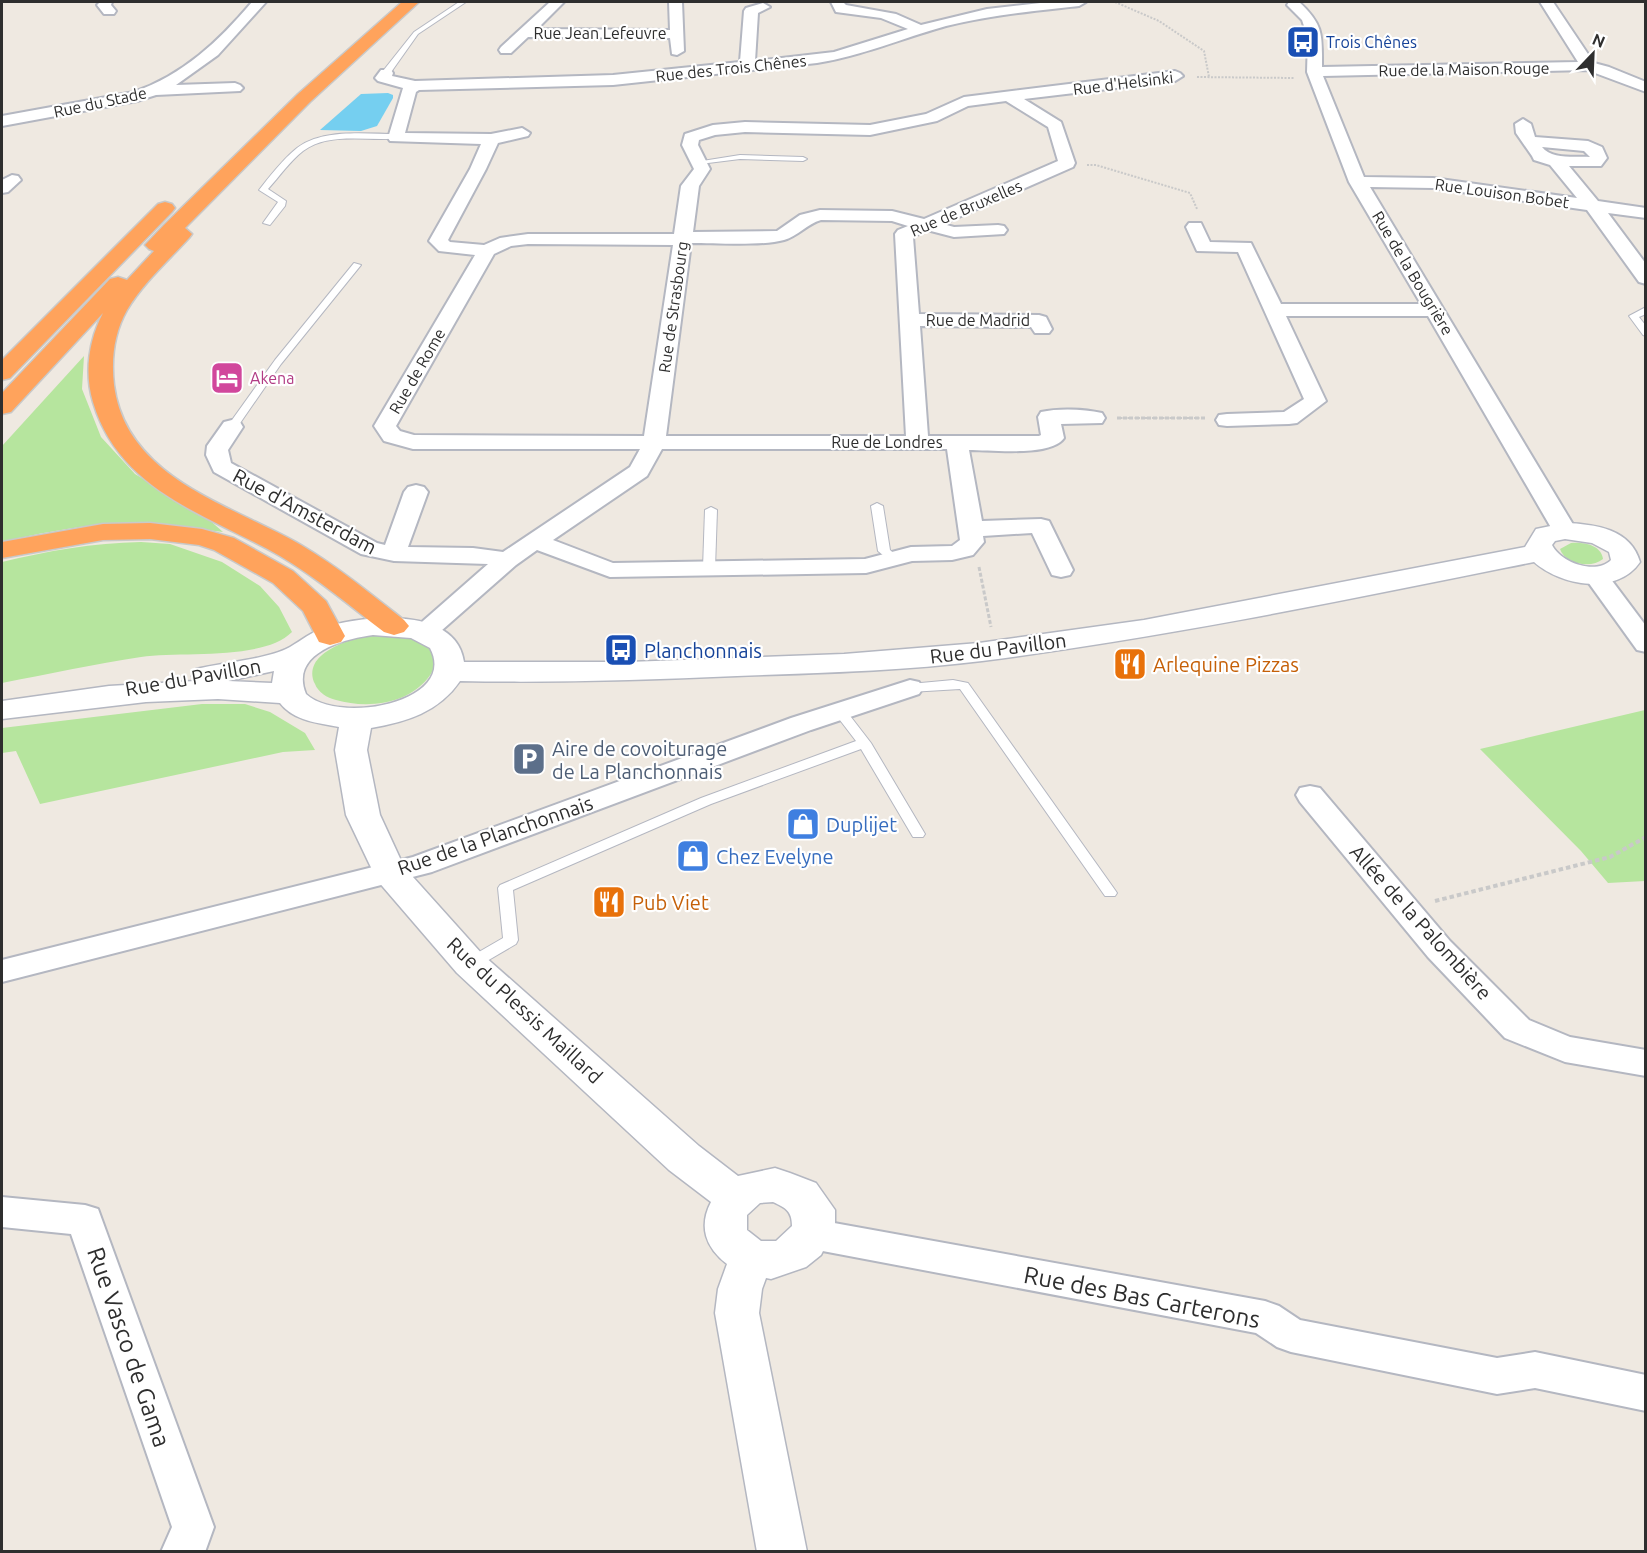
<svg xmlns="http://www.w3.org/2000/svg" width="1647" height="1553" font-family="Ubuntu,sans-serif">
<style>
.green{fill:#b6e59e}
.water{fill:#75cff0}
.lines{fill:none;stroke-linecap:round;stroke-linejoin:round}
.service-casing{stroke:#b4b7c1;stroke-width:2}
.minor-casing{stroke:#b4b7c1;stroke-width:4}
.tertiary-casing{stroke:#b4b7c1;stroke-width:3}
.motorway-casing{stroke:#c9c9c9;stroke-width:3}
.path-far2{stroke:#c9c9c9;stroke-width:2;stroke-dasharray:2 1.5;stroke-linecap:butt}
.path-far1{stroke:#c9c9c9;stroke-width:3;stroke-dasharray:4 2;stroke-linecap:butt}
.path{stroke:#c9c9c9;stroke-width:4;stroke-dasharray:4.5 3;stroke-linecap:butt}
.service{fill:#fff;fill-rule:evenodd}
.minor{fill:#fff;fill-rule:evenodd}
.tertiary{fill:#fff;fill-rule:evenodd}
.motorway{fill:#ffa35c;fill-rule:evenodd}
.labels{text-anchor:middle;dominant-baseline:central;stroke-width:4.5;stroke-linejoin:round;paint-order:stroke}
.far-street-label{font-size:16px;fill:#2e2e2e;stroke:#fff}
.far-transit-label{font-size:16px;fill:#164399;stroke:#fff;text-anchor:start}
.far-hotel-label{font-size:16px;fill:#b23c85;stroke:#fff;text-anchor:start}
.street-label{font-size:20px;fill:#2e2e2e;stroke:#fff}
.transit-label{font-size:20px;fill:#164399;stroke:#fff;text-anchor:start}
.food-label{font-size:20px;fill:#c56008;stroke:#fff;text-anchor:start}
.service-label{font-size:20px;fill:#4e5e75;stroke:#fff;text-anchor:start}
.shop-label{font-size:20px;fill:#366cbe;stroke:#fff;text-anchor:start}
.near-street-label{font-size:24px;fill:#2e2e2e;stroke:#fff}
</style>
<rect width="100%" height="100%" fill="#efe9e1"/>
<g class="green">
<path d="M84,356l-2,33 19,48 34,37 71,43 17,15c-38,-5 -78,-11 -116,-8 -36,3 -71,10 -105,18v-96z"/>
<path d="M141,542l29,2 52,18 38,24 19,21 13,25c-29,29 -110,19 -151,25 -46,7 -93,17 -139,26v-121c45,-11 91,-19 139,-20z"/>
<path d="M1571,543c13,-1 30,2 32,16 -12,10 -38,5 -43,-10z"/>
<path d="M371,634c13,1 33,0 45,5 38,16 12,47 -13,58 -22,9 -46,9 -67,3 -9,-2 -18,-8 -21,-16 -14,-31 34,-44 56,-50z"/>
<path d="M202,704h43l25,8 35,21 10,17 -32,2 -243,52 -24,-53 -14,2v-25z"/>
<path d="M1645,710v171l-37,2 -27,-32 -101,-102z"/>
</g>
<path class="water" d="M388,93l5,2v3l-16,28 -16,5 -41,-1 41,-36z"/>
<g class="lines">
<defs>
<g id="service">
<path d="M459,2h7l-48,32 -29,41h-6v-4l31,-39z"/>
<path d="M397,134l4,2 -1,2c-32,4 -70,-7 -97,13 -13,10 -24,26 -35,38l18,12 -1,5 -15,19 -7,-2 15,-21 -19,-12c11,-14 24,-31 38,-42 26,-20 69,-14 100,-14z"/>
<path d="M740,155l63,2 4,2 -4,2 -63,-2 -40,5 -4,-2z"/>
<path d="M354,263l7,2 -80,99 -45,65h-8l-1,-2 48,-67z"/>
<path d="M1646,307v7l-7,3 7,9v10l-3,-1 -14,-19z"/>
<path d="M877,503l6,3 7,44 8,7v4h-8l-12,-10 -7,-45z"/>
<path d="M711,507l6,3 -2,58 -6,3 -6,-3 2,-58z"/>
<path d="M953,680l15,3 147,207 2,3 -2,3h-10l-145,-207 -50,3 -6,-4 6,-4z"/>
<path d="M839,707l5,1 27,35 54,91 -2,3h-10l-52,-88 -150,55 -198,86 5,50 -2,4 -41,24h-10l-3,-4 3,-4 38,-22 -5,-50 2,-3 201,-87 155,-57 -23,-30z"/>
</g>
<g id="minor">
<path d="M100,2h12l-1,3 5,6 -2,3h-10l-7,-9z"/>
<path d="M252,2h14l-48,53 -42,30 59,-2 5,2 3,3 -3,3 -84,4 -19,6 -135,25v-10l132,-24c49,-17 85,-51 118,-90z"/>
<path d="M550,2h14l-27,27 133,1 -1,-28h13l2,49 -7,4 -5,-1 -2,-16 -142,-1 -17,16h-10l-2,-3 2,-3z"/>
<path d="M831,2h12l3,3 50,9 25,11 66,-16 62,-7h37l-7,4c-44,5 -89,9 -133,20 -43,12 -85,30 -129,37l-204,22 -194,5 -3,2 -11,41 86,1 31,-6 8,5 -2,3 -30,7 -12,26 -38,71 2,2 34,3 16,-7 28,-4h146l7,-48 13,-17 -12,-24 3,-11 28,-9 32,-3 125,3 56,-11 38,-17 211,-26 5,2 3,3 -8,5 -151,18 37,23 14,41 -2,4 -130,57 11,3 44,-2 6,1 3,4 -3,4 -50,3 -27,-7 -14,7 6,77 120,1 7,2 6,12 -3,4h-14l-4,-6 -111,-1 8,110h111l2,-1 -3,-18 3,-5c18,-4 43,-3 61,1l3,5 -3,5 -41,1 3,14c-13,19 -73,12 -95,12l13,71 59,-2 8,2 24,49 -3,5 -9,2 -9,-2 -20,-42 -49,3 1,6 -11,13 -21,5 -40,1 -46,12 -256,4 -73,-27 -21,15 -83,73 -9,3 -9,-3 -4,-5 4,-5 73,-64 -94,-3 -33,-7 -147,-82 -8,-17 1,-9 17,-24 8,-2 8,2 3,5 -15,23 3,13 146,80 8,2 19,-53 4,-5 8,-2 8,2 4,5 -20,55 65,1 30,4 127,-85 10,-18h-227l-29,-8 -10,-15 101,-171 -36,-4 -10,-10 41,-72 11,-25 -91,-3 -2,-3 15,-50 -25,-7 -3,-3 6,-8h10l2,3 -1,3 23,5 198,-6 127,-13 4,-51 2,-3 17,-5 7,4 -12,6 -3,48 79,-9 74,-23 -27,-11 -45,-6zM1006,101l42,26 10,34 -134,58 -32,-8 -72,-1 -20,5 -23,16 -84,1 6,-46 11,-17 -12,-24 1,-5 16,-5 30,-3 125,3 67,-14 31,-15zM821,220l71,1 16,5 -10,4 -3,4 11,202h-240l25,-193c24,0 72,3 93,-3 14,-4 23,-16 37,-20zM528,244l145,1 -29,191 -230,-1 -14,-4 -4,-5 98,-172 17,-8zM662,449h285l13,91 -8,6 -41,1 -46,12 -252,4 -60,-23 94,-64z"/>
<path d="M1289,2h10c25,23 23,33 23,65l256,-5 -38,-60h13l41,61 15,4 37,15v10l-59,-22 -264,6 41,101 69,1 144,20 -27,-33 -16,-5 -2,-4 -16,-23 -1,-9 8,-5 8,5 4,13 53,4 14,6 5,11 -6,8h-32l29,35 48,7v10l-38,-5 38,51v20l-7,-2 -52,-72 -154,-22 -63,-1 207,344 -4,5 -8,2 -8,-2 -4,-5 -125,-215h-142l40,85 -29,22 -8,1 -62,2 -8,-1 -3,-5 3,-5 8,-1 57,-2 20,-13 -66,-147 -41,-1 -11,-24 3,-4h12l9,19 41,1 30,61h140l-72,-122 -42,-110 1,-34 -6,-18 -15,-15zM1542,147l42,4 6,6c-15,-1 -38,3 -48,-10z"/>
<path d="M12,175l6,1 3,4 -13,12 -6,1v-13z"/>
<path d="M1595,568l9,2 42,56v26l-9,-2 -54,-75 3,-5z"/>
<path d="M910,680l9,2 4,6 -4,6 -108,36 -379,142 -430,110v-22l411,-103 378,-139z"/>
<path d="M1310,786l10,2 130,153 79,79 41,17 76,13v26l-81,-14 -60,-24 -77,-81 -128,-155 -4,-7 4,-7z"/>
<path d="M2,1197l83,8 13,4 116,318 -9,25h-44l11,-25 -101,-293 -69,-7z"/>
<path d="M812,1219l453,82 14,5 21,14 197,38 38,-6 111,23v36l-111,-23 -38,6 -206,-42 -14,-5 -21,-14 -444,-84 -13,-4 -6,-11 6,-11z"/>
</g>
<path id="tertiary" d="M1565,523c30,1 66,6 75,39 -23,34 -79,24 -106,0 -183,37 -366,75 -552,99 -81,10 -163,12 -245,15 -92,4 -185,7 -277,5 -21,31 -54,41 -89,47l-4,22 13,65 24,52 79,88 216,191 39,30 37,-8 15,5 26,10 19,27v17l-14,28 -15,12 -35,12 -5,-1 -4,11 -3,24 48,239h-50l-42,-239 3,-24 9,-25c-21,-16 -29,-37 -16,-62l-42,-32 -212,-197 -80,-93 -31,-65 -11,-65 4,-23c-21,-4 -45,-6 -59,-24l-62,-4 -72,3 -144,17v-18l107,-15 86,-5 -3,-5 4,-7c25,-6 73,-10 94,-22 12,-7 21,-15 36,-20 39,-12 130,-21 138,35h164l216,-8 135,-11 165,-23 381,-73 11,-18zM1565,539l27,4 17,9 2,8c-15,15 -50,3 -59,-15l3,-4zM373,635l38,3 19,10c29,54 -91,77 -124,46 -17,-41 38,-55 67,-59zM274,671l-2,12 -44,-2zM773,1202c13,6 19,9 19,24l-16,15h-15l-14,-11v-15l13,-12z"/>
<g id="motorway">
<path d="M402,2h17l-109,100 -125,126 7,6 -3,4c-21,23 -46,45 -62,72 -13,23 -16,49 -13,75 12,94 118,120 187,160 37,22 70,49 103,75l5,6 -5,6 -10,3 -10,-3c-34,-26 -67,-54 -104,-76 -72,-41 -161,-65 -187,-154 -9,-30 -4,-62 10,-89l-92,99 -9,2v-21l108,-114 8,-2 9,3 27,-29 -5,-2 -4,-4 19,-20 134,-131z"/>
<path d="M165,202l7,2 3,4 -3,4 -162,166 -8,2v-20l156,-156z"/>
<path d="M150,523l52,6 32,9 59,33 33,30 19,35 -4,6 -11,3 -11,-3 -16,-31 -30,-28 -59,-33 -15,-5 -49,-6 -47,1 -101,18v-16l101,-18z"/>
</g>
</defs>
<use href="#service" class="service-casing"/>
<use href="#minor" class="minor-casing"/>
<use href="#tertiary" class="tertiary-casing"/>
<use href="#motorway" class="motorway-casing"/>
<g class="path-far2">
<path d="M1115,2l44,19 45,30 5,26"/>
<path d="M1197,77l98,1"/>
<path d="M1087,165h9l94,28 7,16"/>
<path d="M1117,418h88"/>
</g>
<g class="path-far1">
<path d="M1117,418h88"/>
<path d="M979,567l12,60"/>
</g>
<path class="path" d="M1435,901l175,-44 36,-20"/>
<use href="#service" class="service"/>
<use href="#minor" class="minor"/>
<use href="#tertiary" class="tertiary"/>
<use href="#motorway" class="motorway"/>
</g>
<defs>
<symbol id="bus-square" viewBox="-11 -11 22 22"><rect x="-9" y="-9" width="18" height="18" rx="4" fill="#1a4fb4" stroke="#fff"/><path d="M-5-6H5V4H4V6H2V4H-2V6H-4V4H-5ZM-3.5-4V0h7V-4ZM-3.5 1.2v1.5H-2V1.2ZM2 1.2v1.5H3.5V1.2Z" fill="#fff"/></symbol>
<symbol id="hotel-square" viewBox="-11 -11 22 22"><rect x="-9" y="-9" width="18" height="18" rx="4" fill="#d1479c" stroke="#fff"/><path d="M-6-4.5h1.5V1H6V5H4.5V3h-9V5H-6ZM-4 0a1.8 1.8 0 1 1 3.6 0ZM.5 0V-2.5h3Q6-2.5 6 0Z" fill="#fff"/></symbol>
<symbol id="restaurant-square" viewBox="-11 -11 22 22"><rect x="-9" y="-9" width="18" height="18" rx="4" fill="#e8710a" stroke="#fff"/><path d="M-5-6h1v4h1v-4h1v4h1v-4h1v5L-1.5 .5V6h-2V.5L-5-1ZM5-6V6H3V1.5H1.5Q1.5-4 5-6Z" fill="#fff"/></symbol>
<symbol id="parking-square" viewBox="-11 -11 22 22"><rect x="-9" y="-9" width="18" height="18" rx="4" fill="#5c6f8a" stroke="#fff"/><path d="M-3.5-5.5H1a3.5 3.5 0 0 1 0 7H-1V5.5H-3.5ZM-1-3.4V-.6H.8a1.4 1.4 0 0 0 0-2.8Z" fill="#fff"/></symbol>
<symbol id="shop-square" viewBox="-11 -11 22 22"><rect x="-9" y="-9" width="18" height="18" rx="4" fill="#3f7fe0" stroke="#fff"/><path d="M-5-2.5h2.3a2.7 3.5 0 0 1 5.4 0H5L5.5 6h-11ZM-1.5-2.5h3a1.5 2.3 0 0 0-3 0Z" fill="#fff"/></symbol>
</defs>
<g fill-rule="evenodd">
<use href="#bus-square" x="1284" y="23" width="38" height="38"/>
<use href="#hotel-square" x="208" y="359" width="38" height="38"/>
<use href="#bus-square" x="602" y="631" width="38" height="38"/>
<use href="#restaurant-square" x="1111" y="645" width="38" height="38"/>
<use href="#parking-square" x="510" y="740" width="38" height="38"/>
<use href="#shop-square" x="784" y="805" width="38" height="38"/>
<use href="#shop-square" x="674" y="837" width="38" height="38"/>
<use href="#restaurant-square" x="590" y="883" width="38" height="38"/>
</g>
<g class="labels">
<g class="far-street-label">
<text x="600" y="33">Rue Jean Lefeuvre</text>
<text transform="translate(731 68) rotate(-6)">Rue des Trois Chênes</text>
<text transform="translate(1464 69) rotate(-1)">Rue de la Maison Rouge</text>
<text transform="translate(1123 83) rotate(-7)">Rue d'Helsinki</text>
<text transform="translate(100 102) rotate(-12)">Rue du Stade</text>
<text transform="translate(1502 193) rotate(8)">Rue Louison Bobet</text>
<text transform="translate(966 208) rotate(-23)">Rue de Bruxelles</text>
<text transform="translate(1413 273) rotate(59)">Rue de la Bougrière</text>
<text transform="translate(673 307) rotate(-82)">Rue de Strasbourg</text>
<text x="978" y="320">Rue de Madrid</text>
<text transform="translate(417 371) rotate(-60)">Rue de Rome</text>
<text x="887" y="442">Rue de Londres</text>
</g>
<g class="far-transit-label">
<text x="1326" y="42">Trois Chênes</text>
</g>
<g class="far-hotel-label">
<text x="250" y="378">Akena</text>
</g>
<g class="street-label">
<text transform="translate(305 511) rotate(28)">Rue d'Amsterdam</text>
<text transform="translate(998 648) rotate(-7)">Rue du Pavillon</text>
<text transform="translate(193 677) rotate(-10)">Rue du Pavillon</text>
<text transform="translate(495 835) rotate(-19)">Rue de la Planchonnais</text>
<text transform="translate(1421 922) rotate(48)">Allée de la Palombière</text>
<text transform="translate(525 1010) rotate(43)">Rue du Plessis Maillard</text>
</g>
<g class="transit-label">
<text x="644" y="650">Planchonnais</text>
</g>
<g class="food-label">
<text x="1153" y="664">Arlequine Pizzas</text>
<text x="632" y="902">Pub Viet</text>
</g>
<g class="service-label">
<text x="552" y="748">Aire de covoiturage<tspan x="552" dy="23">de La Planchonnais</tspan></text>
</g>
<g class="shop-label">
<text x="826" y="824">Duplijet</text>
<text x="716" y="856">Chez Evelyne</text>
</g>
<g class="near-street-label">
<text transform="translate(1142 1297) rotate(11)">Rue des Bas Carterons</text>
<text transform="translate(129 1347) rotate(71)">Rue Vasco de Gama</text>
</g>
</g>
<rect width="1647" height="1553" fill="none" stroke="#2e2e2e" stroke-width="6"/>
<g transform="translate(1593 54) rotate(23)" stroke="#ffffff" stroke-width="4.5" paint-order="stroke">
<path d="M0-4.5L10 22L0 15L-10 22Z" fill="#2e2e2e"/>
<text y="-9" font-size="16" font-weight="bold" text-anchor="middle" fill="#2e2e2e">N</text>
</g>
</svg>
